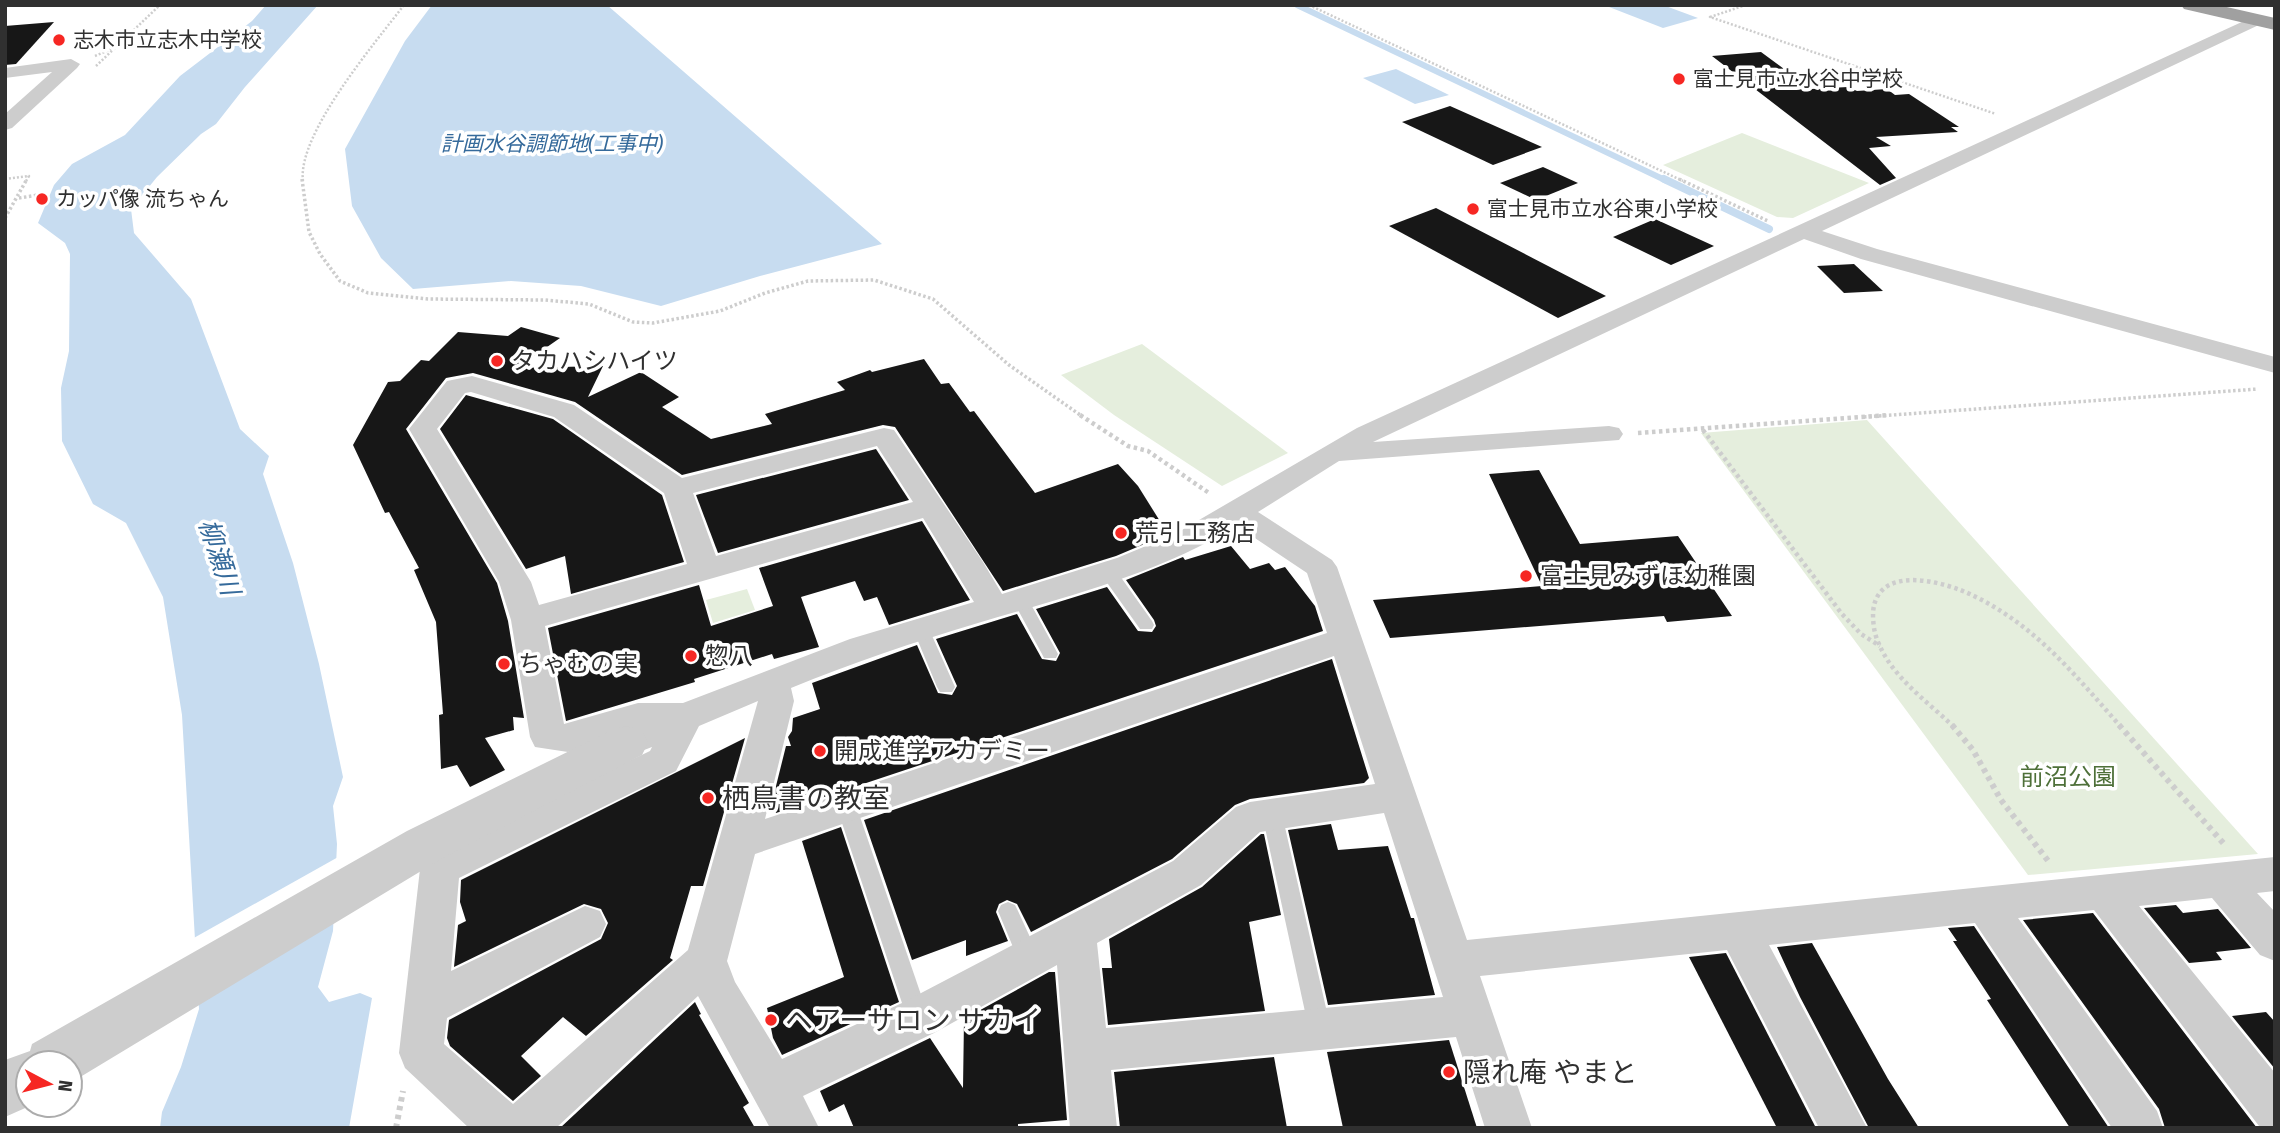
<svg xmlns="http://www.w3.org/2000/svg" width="2280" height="1133" font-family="'Fira Sans Condensed','Noto Sans JP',sans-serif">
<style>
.green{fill:#e5eedd}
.water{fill:#c7dcf0}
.pier{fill:#fff}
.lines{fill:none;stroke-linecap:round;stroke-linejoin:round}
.stream-far1{stroke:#c7dcf0;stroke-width:6}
.stream{stroke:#c7dcf0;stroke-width:8}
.building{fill:#171717}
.path-far3{stroke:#cdcdcd;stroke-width:2.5;stroke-dasharray:2 2;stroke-linecap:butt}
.path-far2{stroke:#cdcdcd;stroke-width:3.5;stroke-dasharray:2.5 2.5;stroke-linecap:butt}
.path-far1{stroke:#cdcdcd;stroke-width:4.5;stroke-dasharray:3.5 3.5;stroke-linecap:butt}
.path{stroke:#cdcdcd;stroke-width:6;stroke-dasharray:4.5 4.5;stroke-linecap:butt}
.service{fill:#cdcdcd;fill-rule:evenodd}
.minor{fill:#cdcdcd;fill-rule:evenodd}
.tertiary{fill:#cdcdcd;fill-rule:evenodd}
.trunk{fill:#a0a0a0;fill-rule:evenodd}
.poi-dot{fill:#f62723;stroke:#fff;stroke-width:2.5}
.labels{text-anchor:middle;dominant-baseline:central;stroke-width:7;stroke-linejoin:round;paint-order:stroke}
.far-poi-label{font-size:21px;fill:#303030;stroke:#fff;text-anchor:start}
.far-water-label{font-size:21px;font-style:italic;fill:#356a9b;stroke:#fff}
.poi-label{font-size:24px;fill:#303030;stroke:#fff;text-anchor:start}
.park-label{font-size:24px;fill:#4e7039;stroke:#fff}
.water-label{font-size:26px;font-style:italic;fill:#356a9b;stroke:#fff}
.near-poi-label{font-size:28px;fill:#303030;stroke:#fff;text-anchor:start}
</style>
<rect width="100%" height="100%" fill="#fff"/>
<g class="green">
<path d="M1742,133l127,50 -76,35 -16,-1 -114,-52z"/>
<path d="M1142,344l146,109 -66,33 -108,-71 -53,-40z"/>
<path d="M1867,420l391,434 -230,21 -327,-442z"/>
<path d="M747,589l8,21 -42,13 -7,-23z"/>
</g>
<g class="water">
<path d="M266,5h52l-73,82 -29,37 -15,10 -44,43 -26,32 3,24 57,66 49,130 29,27 -6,18 30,89 26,101 24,113 -10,29 4,38 -4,87 -15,56 11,15 31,-9 12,5 -23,130h-189l2,-16 19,-45 18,-58 -17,-294 -19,-118 -37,-74 -33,-19 -31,-63 -1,-53 8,-37 1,-97 -5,-11 -27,-20 16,-38 18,-21 53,-29 55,-59 72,-55z"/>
<path d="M432,5h175l275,239 -122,32 -99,30 -80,-20 -70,-5 -98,8 -32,-31 -29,-52 -7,-57 60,-108z"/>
<path d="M1604,5h59l35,13 -35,10z"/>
<path d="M1396,69l53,26 -34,9 -52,-26z"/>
</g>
<path class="pier" d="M340,856l-3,63 -141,85 -4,-65z"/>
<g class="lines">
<path class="stream-far1" d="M1297,5l370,176"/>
<path class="stream" d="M1664,179l105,50"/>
</g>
<g class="building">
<path d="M54,22l-38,42 -11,1v-39z"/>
<path d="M1761,52l50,37 37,-2 9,4 30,-2 8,6 14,-1 50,33h-8l7,5 -82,5 15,9 -22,2 27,30 -16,7 -168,-129z"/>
<path d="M1450,106l92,41 -49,18 -91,-43z"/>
<path d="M1543,167l35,16 -42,17 -36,-17z"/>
<path d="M1436,208l170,88 -48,22 -169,-92z"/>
<path d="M1655,219l59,27 -43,19 -58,-28z"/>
<path d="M1854,264l29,27 -39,2 -27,-27z"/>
<path d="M521,327l39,11 -43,30 86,-2 -15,31 53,-25 38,25 -17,10 49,32 61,-15 -7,-10 80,-24 -8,-8 33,-12 2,2 52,-13 17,25 8,-1 21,29 4,-1 61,82 83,-29 20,22 30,48 -52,22 -113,35 -108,-164 -12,-2 -201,50 -107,-73 -102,-29 -27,5 -40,51 91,154 11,38 16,97 -11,-1 1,13 -29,8 20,32 -35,17 -13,-22 -16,4 -2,-54 4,-1 -7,-92 -22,-52 5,-2 -30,-56 -4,1 -32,-68 35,-63 12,-1 21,-21 8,1 29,-29 50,4z"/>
<path d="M466,395l87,24 109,76 22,67 -113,32 -6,-38 -39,13 -86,-140z"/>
<path d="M876,449l33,51 -191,53 -22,-58z"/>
<path d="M1539,470l41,74 98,-8 54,80 -65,6 -3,-6 -274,22 -17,-38 169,-14 -53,-112z"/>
<path d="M922,521l48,79 -81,25 -12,-28 -13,4 -9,-20 -54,16 18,50 -45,12 -2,-5 -78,25 1,3 -129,39 -18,-93 151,-43 12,41 62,-20 -14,-38z"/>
<path d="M1231,546l19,23 19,-6 6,7 10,-3 30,39 8,25 -547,182 -4,-11 14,-56h5l-3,-9 4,-6 1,-13 27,-9 -8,-26 105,-38 21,48 14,2 5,-9 -21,-47 81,-25 25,45 14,2 4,-8 -24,-44 71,-22 31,44 14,1 4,-6 -2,-6 -28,-40 57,-23 2,3z"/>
<path d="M1332,659l37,119 -5,5 -114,16 -15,6 -63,54 -137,71 -4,2 -14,-28 -10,-4 -8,4 -3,8 12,29 -42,15v-16l-54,20 -48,-140z"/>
<path d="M745,738l-42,148h-12l-21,72 3,2 -87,76 -23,-19 -42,39 20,20 -28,25 -63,-55 -3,-8 2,-18 152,-81 7,-16 -7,-14 -17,-5 -130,63 4,-42 8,-4 -6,-19 1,-22z"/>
<path d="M1331,824l7,26 50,-4 23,72h3l21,77 -107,10 -40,-175z"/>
<path d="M841,827l58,175 -117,53 -9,-17 -6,-30 77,-31 -42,-136z"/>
<path d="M1261,834h3l17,81 -32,7 16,89 -157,14 -6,-57h10l-3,-29 93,-52z"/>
<path d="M2176,905l7,8 35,-4 33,39 -35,4 6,8 -33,3 -45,-55z"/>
<path d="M2093,913l164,215h-92l-6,-19 -136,-189z"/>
<path d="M1974,926l135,202h-39l-83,-128 4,-1 -38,-58h4l-9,-13z"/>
<path d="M1812,943l76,136 31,49h-50l-69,-131 -23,-50z"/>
<path d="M1726,953l90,175h-39l-88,-171z"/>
<path d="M1049,972h6l12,148 -49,4v4h-164l-10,-24 -15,8 -9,-21 110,-53 33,50 1,-69z"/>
<path d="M695,1002l6,12 -2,1 50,88 -6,4 12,21h-195z"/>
<path d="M2266,1012l9,10v47l-43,-53z"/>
<path d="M1449,1040l28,88h-134l-16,-76z"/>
<path d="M1274,1057l13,71h-167l-6,-56z"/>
</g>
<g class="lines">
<g class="path-far3">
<path d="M1309,5l374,176"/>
<path d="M1746,5l-36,12 286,97"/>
<path d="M95,56l21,-9"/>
<path d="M96,66l64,-61"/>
<path d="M5,179l24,-3 -3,5"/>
<path d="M303,181c-6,-47 73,-139 101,-176"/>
</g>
<g class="path-far2">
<path d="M302,179l7,53 11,22 20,27 28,12 60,6 117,1 44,4 44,18 20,1 67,-12 45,-18 43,-12 66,-1 59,19 76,66 74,52"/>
<path d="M1679,179l89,42"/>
<path d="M19,198l26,-4"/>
<path d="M5,218l22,-39"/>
<path d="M1864,417l394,-28"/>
</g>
<g class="path-far1">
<path d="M1080,415l48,31 20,5 61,42"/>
<path d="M1703,430l139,184 19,20 19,12"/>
<path d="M1638,433l251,-18"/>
<path d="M1954,727c-26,-25 -61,-49 -75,-83 -5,-10 -6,-21 -6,-31 3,-50 71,-32 101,-17 62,30 102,80 147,131"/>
</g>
<g class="path">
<path d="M1952,725l21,25 28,50 48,62"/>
<path d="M2119,725l105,119"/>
<path d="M396,1128l7,-37"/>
</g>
<g class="service">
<path d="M1109,568l6,1 37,52 2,4 -2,4h-12l-37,-52 -2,-4z"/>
<path d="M1020,593l8,6 30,55 -2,4h-12l-2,-4 -30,-55z"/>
<path d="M921,623l6,2 2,4 26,58 -3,5h-12l-3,-5 -24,-58 2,-4z"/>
<path d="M847,800l7,3 3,5 72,210 -3,7 -8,3 -8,-3 -3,-7 -70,-210 3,-5z"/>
<path d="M1272,806l7,2 3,6 49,216 -3,7 -8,3 -8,-3 -3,-7 -47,-216 3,-6z"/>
<path d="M1008,902l7,3 3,6 22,48 -4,7 -7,3 -7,-3 -4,-7 -20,-48 3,-6z"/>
</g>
<g class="minor">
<path d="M2257,15l6,2 2,3 -2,3 -441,208 55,18 398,108v16l-414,-114 -57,-20 -431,203 236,-16 10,2 4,6 -4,6 -280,21 -81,51 74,48 5,7 130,373 808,-83v34l-18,2 18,19v49l-15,-6 -48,-57 -73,8 136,167v55l-16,-2 -165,-216 -76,8 139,193 6,17h-51l-137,-205 -206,22 98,183h-48l-92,-178 -247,26 52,152h-47l-29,-91 -345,33 6,58h-47l-13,-163 -123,68 -131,63 16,32h-49l-72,-132 -142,132h-87l-64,-60 -6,-15 21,-184 6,-12 224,-106 2,-4 -26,10 -13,-4 -5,-10 2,-5 -42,14 -33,-5 -5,-10 -19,-117 -12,-38 -90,-153 38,-48 25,-5 102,29 108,73 202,-50 10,2 89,132 19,32 115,-36 58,-24 182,-106zM471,392l83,25 110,76 23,71 -148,41 -8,-23 -94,-153 28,-36zM877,446l36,56 -197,54 -23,-63zM923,518l51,84 -124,37 -167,64h-45l-74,21 -19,-98zM1237,526l70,47 20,60 -562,186 29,-118 -3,-13c61,-25 123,-46 187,-65 88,-26 179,-49 259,-97zM1334,656l41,128 -125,18 -14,5 -63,54 -271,142 -120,56 -47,-77 -8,-21 28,-107zM758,701l-70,249 -175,154 -69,-60 3,-26 153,-81 6,-13 -6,-13 -15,-5 -134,65 8,-93 217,-107 23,-45zM1384,813l59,184 -337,31 -9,-85 104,-58 59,-53z"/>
<path d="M71,59l9,5 -3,4 -65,60 -7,2v-16l47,-42 -47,6v-10z"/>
</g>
<path class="tertiary" d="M626,726l16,5 6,12 -6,12 -201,104 -369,223 -2,-19h-42v42h4l-27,12v-57l25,-9 2,-7 375,-213 203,-100z"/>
<path class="trunk" d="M2181,5h37l57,13v12l-91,-21z"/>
</g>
<g class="poi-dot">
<circle cx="59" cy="40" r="7"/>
<circle cx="1679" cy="79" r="7"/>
<circle cx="42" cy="199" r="7"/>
<circle cx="1473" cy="209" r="7"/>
<circle cx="497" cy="361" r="7"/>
<circle cx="1121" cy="533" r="7"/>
<circle cx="1526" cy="576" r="7"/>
<circle cx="691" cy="656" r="7"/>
<circle cx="504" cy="664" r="7"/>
<circle cx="820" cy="751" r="7"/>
<circle cx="708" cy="798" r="7"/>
<circle cx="771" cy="1020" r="7"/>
<circle cx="1449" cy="1072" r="7"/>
</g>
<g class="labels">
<g class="far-poi-label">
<text x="73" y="40">志木市立志木中学校</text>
<text x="1693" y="79">富士見市立水谷中学校</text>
<text x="56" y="199">カッパ像 流ちゃん</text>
<text x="1487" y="209">富士見市立水谷東小学校</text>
</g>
<g class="far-water-label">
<text x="552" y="144">計画水谷調節地(工事中)</text>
</g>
<g class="poi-label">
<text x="511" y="361">タカハシハイツ</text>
<text x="1135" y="533">荒引工務店</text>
<text x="1540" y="576">富士見みずほ幼稚園</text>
<text x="705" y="656">惣八</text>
<text x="518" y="664">ちゃむの実</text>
<text x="834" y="751">開成進学アカデミー</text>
</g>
<g class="park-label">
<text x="2068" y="777">前沼公園</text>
</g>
<g class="water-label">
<text transform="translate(219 557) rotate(72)">柳瀬川</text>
</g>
<g class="near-poi-label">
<text x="722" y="798">栖鳥書の教室</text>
<text x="785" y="1020">ヘアーサロン サカイ</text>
<text x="1463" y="1072">隠れ庵 やまと</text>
</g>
</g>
<rect width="2280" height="1133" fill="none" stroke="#303030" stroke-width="14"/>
<g transform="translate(49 1084) rotate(97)"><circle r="33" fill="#ffffff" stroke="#acacac" stroke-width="2"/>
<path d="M0-5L12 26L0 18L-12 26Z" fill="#f62723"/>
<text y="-10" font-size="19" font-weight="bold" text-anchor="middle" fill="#303030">N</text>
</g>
</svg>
